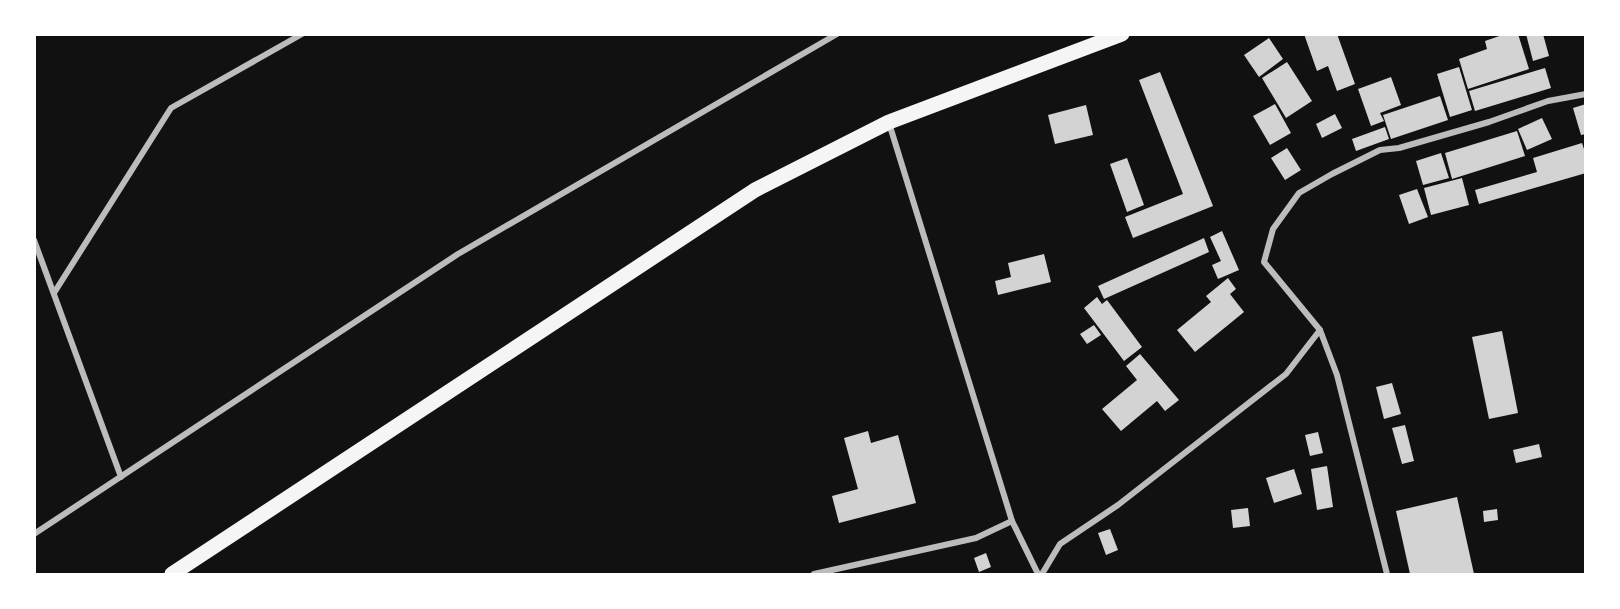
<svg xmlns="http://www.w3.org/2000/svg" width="1620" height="609" font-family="'Noto Sans',sans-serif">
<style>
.building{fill:#d3d3d3}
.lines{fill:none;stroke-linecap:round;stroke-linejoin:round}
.minor{stroke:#bcbcbc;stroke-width:6}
.primary{stroke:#f5f5f5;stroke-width:15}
</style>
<rect width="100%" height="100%" fill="#111"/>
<g class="building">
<path d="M1304,34h33l18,50 -18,7 -9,-25 -11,5z"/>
<path d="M1505,34h13l11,35 -61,20 -9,-30 28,-10 -2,-8z"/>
<path d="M1526,34h17l6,22 -16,5z"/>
<path d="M1269,38l14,21 -24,18 -15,-22z"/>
<path d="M1287,62l25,39 -26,17 -24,-40z"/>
<path d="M1459,67l13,43 -22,7 -13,-43z"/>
<path d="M1545,68l6,20 -76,23 -6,-20z"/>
<path d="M1160,72l53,134 -80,32 -8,-21 58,-23 -44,-114z"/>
<path d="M1391,77l10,28 -21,8 4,8 -13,5 -13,-37z"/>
<path d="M1440,96l8,24 -57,19 -8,-24z"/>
<path d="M1275,104l16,29 -21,12 -17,-29z"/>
<path d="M1586,104v30l-5,1 -8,-27z"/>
<path d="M1086,105l7,30 -38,9 -7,-29z"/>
<path d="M1335,114l7,14 -20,10 -6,-14z"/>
<path d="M1542,118l10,21 -25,11 -9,-21z"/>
<path d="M1385,127l4,12 -33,12 -4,-12z"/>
<path d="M1517,131l8,25 -73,23 -7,-26z"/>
<path d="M1582,143l4,12v18l-107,31 -4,-14 62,-18 -4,-14z"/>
<path d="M1287,148l14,22 -16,10 -14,-22z"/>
<path d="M1441,153l8,25 -26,7 -7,-24z"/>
<path d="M1127,158l17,47 -17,7 -17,-48z"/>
<path d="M1462,178l7,27 -38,10 -7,-27z"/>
<path d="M1417,189l11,28 -19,7 -10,-29z"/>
<path d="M1222,231l17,39 -21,9 -6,-14 9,-4 -11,-24z"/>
<path d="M1204,238l5,14 -105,47 -6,-13z"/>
<path d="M1044,254l7,28 -53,13 -3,-14 16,-4 -3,-14z"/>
<path d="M1228,278l8,11 -6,5 14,18 -49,40 -18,-22 34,-28 -5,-6z"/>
<path d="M1097,297l5,7 5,-4 35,47 -18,14 -40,-53z"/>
<path d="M1094,325l7,10 -14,9 -7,-10z"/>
<path d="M1502,331l16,82 -29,6 -17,-82z"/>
<path d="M1140,354l39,46 -14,11 -8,-10 -36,30 -19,-22 35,-29 -11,-14z"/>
<path d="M1392,383l9,31 -17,5 -8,-32z"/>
<path d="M1405,425l9,36 -12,3 -10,-36z"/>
<path d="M868,431l3,12 27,-8 18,68 -77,20 -7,-27 26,-7 -14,-51z"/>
<path d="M1318,432l5,21 -13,3 -5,-21z"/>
<path d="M1539,444l3,13 -26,6 -3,-13z"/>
<path d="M1327,466l6,41 -16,3 -6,-41z"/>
<path d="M1294,469l8,25 -28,9 -8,-25z"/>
<path d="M1457,497l17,77h-64l-14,-63z"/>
<path d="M1248,508l2,18 -17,2 -2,-18z"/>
<path d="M1497,509l1,11 -14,2 -1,-11z"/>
<path d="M1110,529l8,21 -12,5 -8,-22z"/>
<path d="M986,553l5,14 -12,5 -5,-14z"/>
</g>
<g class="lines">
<g class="minor">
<path d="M889,123l123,398 26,53"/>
<path d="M34,240l87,237"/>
<path d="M54,293l117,-185 131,-74"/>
<path d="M1320,330l17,45 50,199"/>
<path d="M34,534l424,-280 379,-220"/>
<path d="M814,574l162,-36 36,-17"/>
<path d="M1042,574l18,-30 58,-39 168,-131 34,-44 -56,-68 9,-33 26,-36 33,-19 48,-24 19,-2 90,-26 59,-21 38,-7"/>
</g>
<path class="primary" d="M172,574l583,-384 134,-68 233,-88"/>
</g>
<rect width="1620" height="609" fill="none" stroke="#ffffff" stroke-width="72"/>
</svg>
